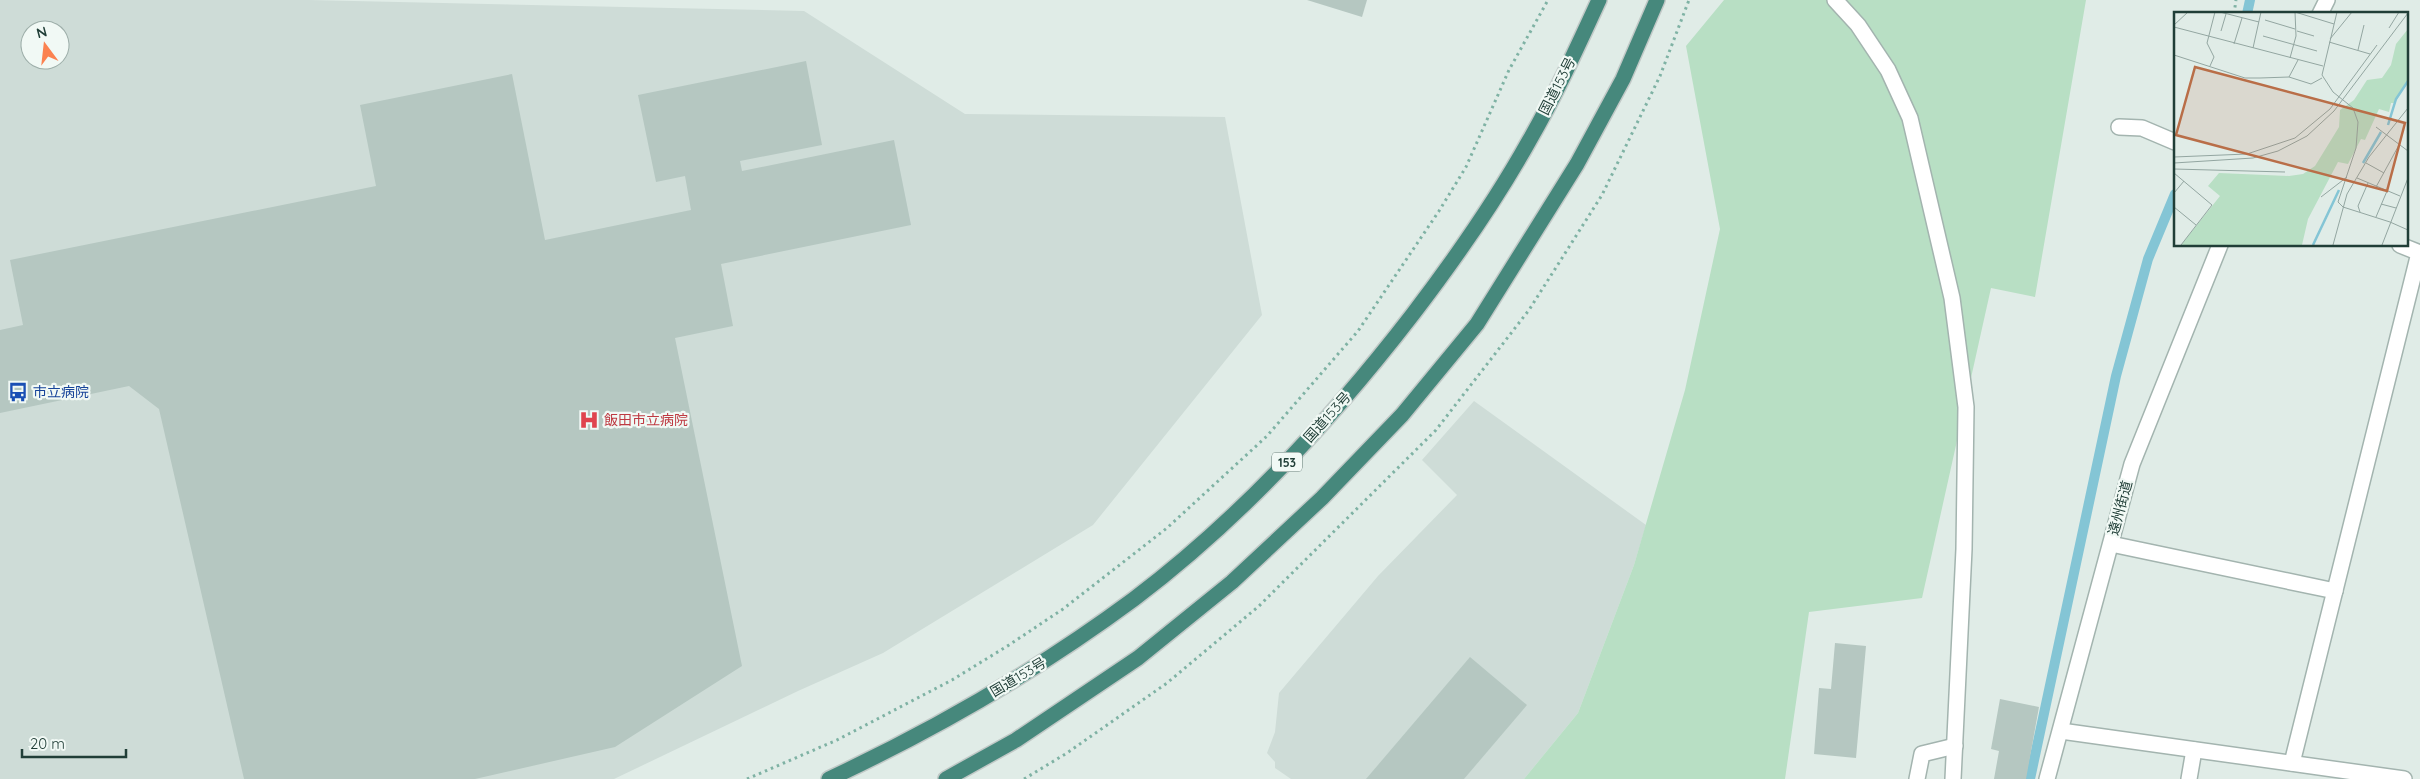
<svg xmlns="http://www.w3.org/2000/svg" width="2420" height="779" font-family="Quicksand,'Noto Sans JP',sans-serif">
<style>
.built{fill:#cedcd7;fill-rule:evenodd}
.green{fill:#b8dfc4}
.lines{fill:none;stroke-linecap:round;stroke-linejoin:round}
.stream{stroke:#84c5d5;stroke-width:10}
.building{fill:#b5c7c1}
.service-casing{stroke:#a3b4af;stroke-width:18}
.minor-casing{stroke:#a3b4af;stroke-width:18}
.tertiary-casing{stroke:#a3b4af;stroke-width:18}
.trunk-casing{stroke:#c1c9c7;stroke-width:18}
.path{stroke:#7fb2a4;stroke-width:3;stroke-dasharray:2.5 4;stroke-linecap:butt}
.service{stroke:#fff;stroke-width:15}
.minor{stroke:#fff;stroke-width:15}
.tertiary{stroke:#fff;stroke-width:15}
.trunk{stroke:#46887c;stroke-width:15}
.labels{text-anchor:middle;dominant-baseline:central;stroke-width:4.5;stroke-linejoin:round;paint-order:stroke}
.shield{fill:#f1f9f5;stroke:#5f7670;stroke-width:1}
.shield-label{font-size:12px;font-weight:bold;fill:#203e37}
.street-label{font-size:14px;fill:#203e37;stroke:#f1f9f5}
.transit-label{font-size:14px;fill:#164399;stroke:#f1f9f5;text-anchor:start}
.health-label{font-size:14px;fill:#be3a42;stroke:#f1f9f5;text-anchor:start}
.inset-river{fill:none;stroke:#84c5d5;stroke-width:2.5}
.inset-road{fill:none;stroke:#93a6a1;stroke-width:1}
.view{fill:#b96e48;fill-opacity:0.15;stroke:#b96e48;stroke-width:2.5}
.inset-edge{fill:none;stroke:#203e37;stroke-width:2.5}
</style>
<rect width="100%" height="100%" fill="#e0ece7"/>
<g class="built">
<path d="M0,0h309l495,11 161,103 260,3 37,198 -169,210 -210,128 -85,38 -184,88h-614zM30,30h30v30h-30z"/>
<path d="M1474,401l172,124 -12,40 -56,148 -54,66h-233l-16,-11v-6l-8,-9 8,-21 4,-39 99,-117 79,-81 -35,-35z"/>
</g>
<path class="green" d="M1724,0h362l-51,297 -44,-9 -69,310 -113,14 -24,167h-261l54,-66 56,-148 51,-175 35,-161 -34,-183z"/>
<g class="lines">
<g class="stream">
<path d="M2247,14l3,-14"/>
<path d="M2030,779l86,-403 32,-117 27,-65"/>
</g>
</g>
<g class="building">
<path d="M1307,0h60l-5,17z"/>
<path d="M806,61l16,84 -82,16 2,10 152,-31 17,85 -190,39 12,62 -58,12 67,328 -127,81 -140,32h-231l-85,-370 -30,-23 -129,27v-83l23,-5 -13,-65 366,-74 -16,-81 152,-31 33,166 146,-30 -6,-34 -29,6 -18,-87z"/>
<path d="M1835,643l31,3 -10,112 -42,-4 5,-66 12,1z"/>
<path d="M1470,657l57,48 -63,74h-98z"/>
<path d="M2000,699l39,8 -13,72h-32l5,-28 -8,-2z"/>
</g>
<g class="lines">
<defs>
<g id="service">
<path d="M2119,127l23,1 33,14"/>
<path d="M2292,763l127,-510"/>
<path d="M1917,779l5,-25 33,-8"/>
<path d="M2189,779l5,-29"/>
</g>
<g id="minor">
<path d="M2320,14l7,-14"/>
<path d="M2400,245l20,8"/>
<path d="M2111,544l224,47"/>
<path d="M2061,731l343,48"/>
<path d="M2047,779l85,-315 88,-219"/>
</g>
<path id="tertiary" d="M1835,0l23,25 30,45 22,48 42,180 14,109 -2,142 -11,230"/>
<g id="trunk">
<path d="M829,779c107,-50 209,-109 305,-180 106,-80 198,-180 279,-285 42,-55 82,-112 116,-173 26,-45 48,-93 70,-141"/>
<path d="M946,779l70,-39 122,-82 94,-76 90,-84 80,-83 75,-91 100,-160 46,-85 34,-79"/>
</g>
</defs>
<use href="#service" class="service-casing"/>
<use href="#minor" class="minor-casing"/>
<use href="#tertiary" class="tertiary-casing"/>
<use href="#trunk" class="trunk-casing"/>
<g class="path">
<path d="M2234,14l2,-14"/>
<path d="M747,779l90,-39 115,-60 57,-35 54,-36 104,-81 100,-92 91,-105 81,-120 27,-44 43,-97 39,-70"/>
<path d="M1024,779l43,-26 100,-70 92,-77 177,-176 93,-120 73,-115 58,-119 29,-76"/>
</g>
<use href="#service" class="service"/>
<use href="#minor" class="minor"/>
<use href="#tertiary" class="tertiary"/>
<use href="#trunk" class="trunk"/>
</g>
<defs>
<symbol id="bus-bare" viewBox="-9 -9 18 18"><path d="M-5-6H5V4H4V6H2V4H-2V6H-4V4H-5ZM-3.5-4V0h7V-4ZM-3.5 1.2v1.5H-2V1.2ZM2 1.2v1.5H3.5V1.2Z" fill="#1a4fb4" stroke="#f1f9f5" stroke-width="2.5" paint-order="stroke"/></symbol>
<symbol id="hospital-bare" viewBox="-9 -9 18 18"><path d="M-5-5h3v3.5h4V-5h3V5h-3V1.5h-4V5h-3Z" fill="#e0444e" stroke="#f1f9f5" stroke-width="2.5" paint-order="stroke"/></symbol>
</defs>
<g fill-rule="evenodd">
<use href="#bus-bare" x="4" y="378" width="28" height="28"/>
<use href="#hospital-bare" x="575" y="406" width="28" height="28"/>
</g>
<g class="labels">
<rect class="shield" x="1272" y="452.5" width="30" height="19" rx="4"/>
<g class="shield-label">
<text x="1287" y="462">153</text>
</g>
<g class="street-label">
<text transform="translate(1557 86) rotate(-63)">国道153号</text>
<text transform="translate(1327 417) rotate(-48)">国道153号</text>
<text transform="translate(2120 508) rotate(-75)">遠州街道</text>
<text transform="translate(1018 677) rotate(-31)">国道153号</text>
</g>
<g class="transit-label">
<text x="33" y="392">市立病院</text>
</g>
<g class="health-label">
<text x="604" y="420">飯田市立病院</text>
</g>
</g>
<g transform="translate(2174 12)">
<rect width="234" height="234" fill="#e0ece7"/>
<path d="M234,17v51l-13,23h-4l-2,9 -10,-3 -14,31 -4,-1 -13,25 -10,-2 -30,57 -6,26h-121l39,-49 -12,-10 11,-13 70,3 14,-2 12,-8 24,-39 1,-17 14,-10 13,-20 15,-2 9,-13 5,-21z" fill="#b8dfc4"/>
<path class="inset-river" d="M214,113l8,-26 12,-18M189,151l18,-31M139,233l26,-55"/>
<path class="inset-road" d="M46,0l39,10M121,0l39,12M163,0l-15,63 11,17 20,16 5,14 -2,26 -18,54 5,5 47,15M91,8l30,9M0,13l14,-13M0,15l149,39M215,16l10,-16M47,19l5,-17M123,19l17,5M89,24l54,15M156,27l22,-27M155,30l41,12M60,32l8,-26M79,36l8,-36M184,38l6,-25M0,43l71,23h15l29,-1 9,-17M116,46l6,-22 -1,-24M36,54l4,-9 -7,-14 8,-31M115,65l22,7 11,-6M202,115l32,24M0,145l73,-3 48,-16 35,-29 47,-64M0,151l79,-5 25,-7 29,-15 27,-25 74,-98M192,151l18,10M0,157l111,3M0,161l38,32 -31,40M183,166l43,18M202,175l23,-42M0,181l10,-12M147,185l26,-20M207,192l15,4M0,195l22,18M186,200l-2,-6 10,-23M202,205l11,-26M216,210l18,8M159,233l14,-51 22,-37 39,-49M208,233l26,-67"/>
<path class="view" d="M21,55l210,56 -18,68 -211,-56z"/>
<rect width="234" height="234" class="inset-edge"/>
</g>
<g transform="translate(45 45) rotate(345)"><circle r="24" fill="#f1f9f5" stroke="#9daea9"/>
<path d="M0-4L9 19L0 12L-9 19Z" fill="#fb8250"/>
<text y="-8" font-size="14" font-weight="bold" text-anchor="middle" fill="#203e37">N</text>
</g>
<path d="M22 749v8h104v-8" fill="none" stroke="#203e37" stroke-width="2.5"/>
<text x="30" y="749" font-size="15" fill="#203e37" stroke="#f1f9f5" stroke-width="4" paint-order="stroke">20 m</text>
</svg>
